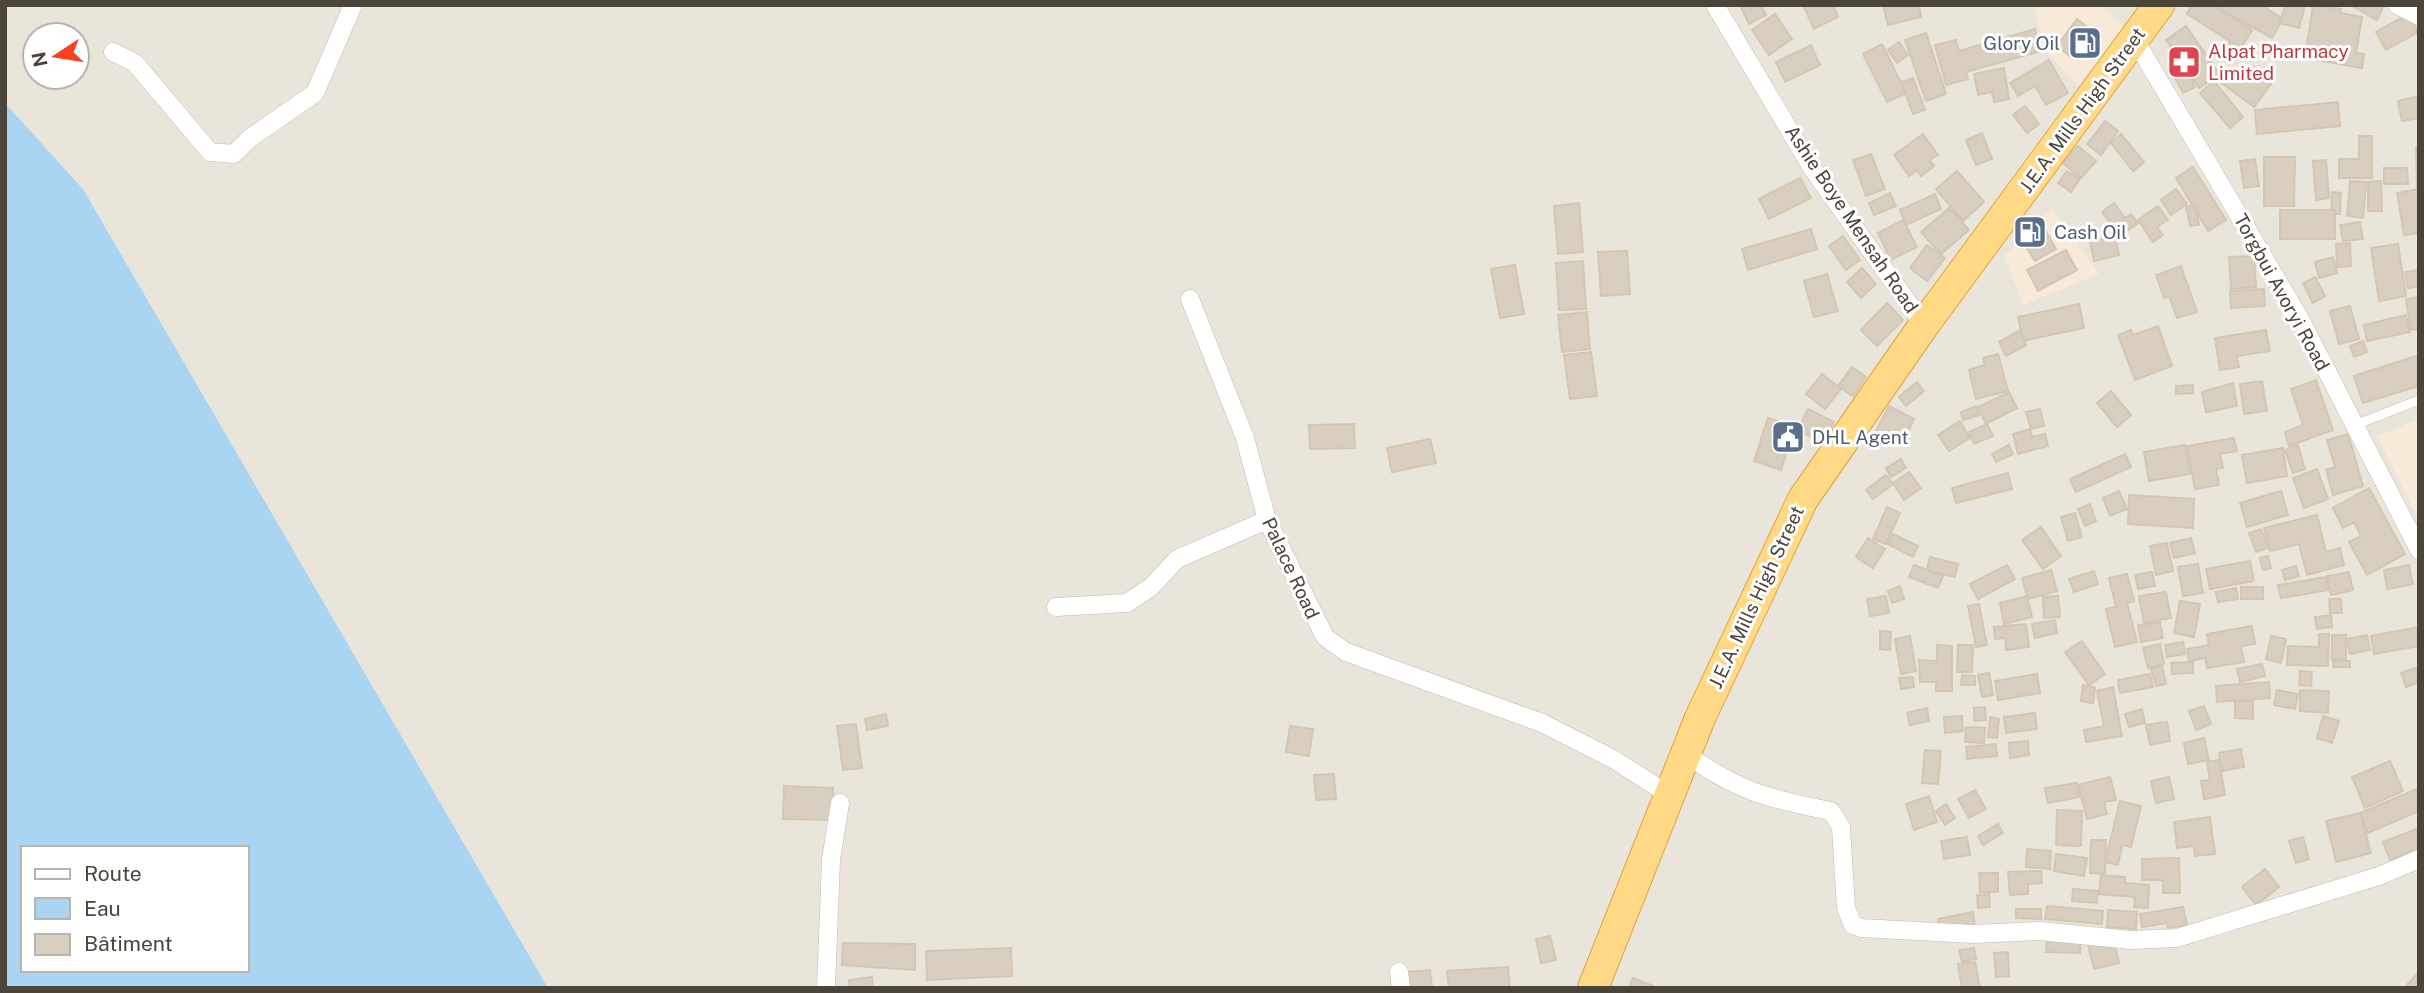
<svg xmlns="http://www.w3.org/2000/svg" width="2424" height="993" font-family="'Public Sans',sans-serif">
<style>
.residential{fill:#eae5da;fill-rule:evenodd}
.commercial{fill:#f7ead8}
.water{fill:#a9d4f2;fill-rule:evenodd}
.building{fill:#d8cfc1;stroke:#d3c7b4;stroke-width:2}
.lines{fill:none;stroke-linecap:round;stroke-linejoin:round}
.service-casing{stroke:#c2bbae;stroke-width:10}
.minor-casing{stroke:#c2bbae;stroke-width:19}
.trunk-casing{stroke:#e0a43c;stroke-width:32}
.service{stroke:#fff;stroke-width:9}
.minor{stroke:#fff;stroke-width:18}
.trunk{stroke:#ffd985;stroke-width:30}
.labels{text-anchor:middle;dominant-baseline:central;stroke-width:6;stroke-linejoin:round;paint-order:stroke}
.service-label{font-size:19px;fill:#4e5e75;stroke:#fff;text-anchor:start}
.health-label{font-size:19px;fill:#be3a42;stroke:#fff;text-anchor:start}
.street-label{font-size:19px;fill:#4b4439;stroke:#fff}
</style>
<rect width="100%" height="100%" fill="#f6f3ec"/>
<path class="residential" d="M5,5h2414v983h-1871l-465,-799 -78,-86zM35,35h42v42h-42z"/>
<g class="commercial">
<path d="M2034,5h68l24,25 -49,55 -33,-37z"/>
<path d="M2052,208l47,66 -76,31 -19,-49z"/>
<path d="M2419,419v101l-42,-84z"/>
</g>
<path class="water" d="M5,103l78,86 465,799h-543zM23,848h224v122h-224z"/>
<g class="building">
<path d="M1740,5h21l5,10 -17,9z"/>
<path d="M1803,5h30l5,12 -24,12z"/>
<path d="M1883,5h36l2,12 -33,8z"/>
<path d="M2192,5h21l39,25 -11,18 -54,-34z"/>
<path d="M2221,5h40l22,14 -11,19 -53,-29z"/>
<path d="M2285,5h20l-6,23 -19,-5z"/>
<path d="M2313,5l28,4 -1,4 22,4 -6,36 8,1 -2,14 -57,-10z"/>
<path d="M2351,5h33l-7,15z"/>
<path d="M1775,14l17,25 -23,16 -17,-25z"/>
<path d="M2408,14l10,18 -32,18 -10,-18z"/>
<path d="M2077,19l13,10 -20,27 -13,-10z"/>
<path d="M2186,26l33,48 -20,14 -33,-48z"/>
<path d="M2035,29l6,22 -75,21 2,7 -22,6 -11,-40 21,-5 3,11z"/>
<path d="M1926,33l20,61 -20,7 -21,-61z"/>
<path d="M1899,42l9,13 -11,8 -9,-13z"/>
<path d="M2229,43l10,9 -8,9 -11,-8z"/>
<path d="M1882,44l24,49 -19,9 -24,-48z"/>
<path d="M1811,45l9,20 -35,17 -9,-20z"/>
<path d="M2049,60l19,33 -22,12 -11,-19 -17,10 -8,-13z"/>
<path d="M2254,67l19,14 -19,26 -35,-26 8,-11 17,12z"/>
<path d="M2004,68l5,31 -15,3 -2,-10 -14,3 -4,-21z"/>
<path d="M2187,72l8,15 -12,6 -8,-15z"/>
<path d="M1913,78l12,32 -12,4 -12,-32z"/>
<path d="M2214,81l29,36 -13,11 -30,-35z"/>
<path d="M2419,96v22l-17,3 -4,-20z"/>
<path d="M2338,102l2,24 -83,8 -2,-24z"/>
<path d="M2025,106l14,18 -12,9 -14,-18z"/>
<path d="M2105,121l13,10 -17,24 -14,-11z"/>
<path d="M1982,133l10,26 -16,6 -10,-25z"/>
<path d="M1923,134l15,21 -8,5 4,6 -13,10 -4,-6 -8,6 -15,-21z"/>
<path d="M2121,134l23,28 -11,9 -22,-28z"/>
<path d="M2359,136h13v42h-33v-19h20z"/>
<path d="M2078,146l18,15 -15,17 -18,-15z"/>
<path d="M2416,147h3v43h-2z"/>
<path d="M1871,154l14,35 -19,7 -13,-36z"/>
<path d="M2264,157h31l-1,49h-30z"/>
<path d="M2255,159l4,27 -15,2 -4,-27z"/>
<path d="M2326,160l3,38 -13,2 -3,-39z"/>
<path d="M2193,167l33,53 -18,11 -32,-53z"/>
<path d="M2384,168h23l1,16h-24z"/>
<path d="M1957,171l27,31 -21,19 -27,-32z"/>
<path d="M2067,171l13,8 -9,13 -13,-9z"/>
<path d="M1800,178l11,20 -42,21 -10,-20z"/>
<path d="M2350,181l16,1 -3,36 -16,-2z"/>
<path d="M2381,181l1,30h-14v-29z"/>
<path d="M2176,189l11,15 -16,11 -10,-15z"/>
<path d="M2419,189v44l-15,2 -7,-42z"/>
<path d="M2332,192l9,1 -1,21h-9z"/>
<path d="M1890,193l6,13 -22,9 -5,-12z"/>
<path d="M1935,194l6,15 -35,16 -6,-15z"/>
<path d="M1579,203l4,49 -25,2 -4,-48z"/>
<path d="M2114,203l11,15 6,-4 7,9 -18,13 -18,-24z"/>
<path d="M2195,205l4,20 -9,1 -4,-19z"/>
<path d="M2158,206l10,14 -11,7 6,8 -10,7 -15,-22z"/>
<path d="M1949,208l20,22 -28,24 -20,-22z"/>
<rect x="2280" y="210" width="55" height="29"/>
<path d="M2039,219l17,30 -21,12 -18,-29z"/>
<path d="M1903,220l14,27 -26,13 -13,-27z"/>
<path d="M2360,222l3,17 -20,2 -3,-16z"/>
<path d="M1811,229l6,20 -69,21 -6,-21z"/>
<path d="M1843,236l17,24 -14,10 -17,-24z"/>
<path d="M2115,236l4,19 -25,6 -4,-19z"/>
<path d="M2350,243l1,23 -14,1 -1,-23z"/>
<path d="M2398,244l8,52 -27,5 -8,-53z"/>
<path d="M1927,245l18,13 -18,23 -17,-13z"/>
<path d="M2066,250l11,20 -39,21 -11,-21z"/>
<path d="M1627,251l3,43 -29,2 -3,-44z"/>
<path d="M2254,256l2,31 -25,2 -2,-32z"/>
<path d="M2333,257l4,16 -18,5 -4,-16z"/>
<path d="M1583,261l3,48 -27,1 -3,-47z"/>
<path d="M1515,265l9,49 -24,4 -9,-49z"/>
<path d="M2181,266l16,46 -20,6 -8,-22 -5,2 -8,-23z"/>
<path d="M1862,268l14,16 -15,14 -14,-16z"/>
<path d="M2419,270v16l-11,2 -3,-16z"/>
<path d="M1827,274l11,37 -24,6 -10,-36z"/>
<path d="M2315,277l10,19 -12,7 -10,-20z"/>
<path d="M2264,289l1,17 -34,2 -1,-17z"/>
<path d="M2419,297v32l-8,1 -5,-31z"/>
<path d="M1887,303l16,17 -26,26 -16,-16z"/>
<path d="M2079,304l5,24 -61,13 -5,-24z"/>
<path d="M2350,306l9,33 -20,5 -9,-33z"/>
<path d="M1587,312l3,37 -28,3 -4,-37z"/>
<path d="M2406,315l4,17 -43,9 -3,-16z"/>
<path d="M2158,326l14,40 -37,14 -17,-45 13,-5 2,5z"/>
<path d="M2266,330l4,21 -33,5 2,11 -19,3 -5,-32z"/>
<path d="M2019,331l7,14 -20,11 -7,-14z"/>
<path d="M2363,341l4,11 -13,5 -4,-11z"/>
<path d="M1591,352l6,44 -27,3 -6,-44z"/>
<path d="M1998,354l10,37 -32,8 -7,-29 16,-5 -2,-7z"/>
<path d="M2419,355v31l-56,17 -9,-27z"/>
<path d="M1852,367l14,10 -13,19 -15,-10z"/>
<path d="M1822,374l19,15 -16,20 -19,-15z"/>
<path d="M2316,380l17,50 -44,16 -4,-14 18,-7 -12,-36z"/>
<path d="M2262,381l5,30 -23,3 -4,-30z"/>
<path d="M1917,382l7,9 -18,15 -7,-9z"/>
<path d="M2233,383l4,23 -31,6 -4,-20z"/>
<path d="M2193,385v8l-17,1v-8z"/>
<path d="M2111,391l20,24 -14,12 -20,-24z"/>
<path d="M2009,392l8,16 -31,16 -8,-17z"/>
<path d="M1889,406l25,13 -12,25 -26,-13z"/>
<path d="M1976,406l3,9 -16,5 -2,-8z"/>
<path d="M1808,409l26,13 -11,21 -25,-13z"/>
<path d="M2040,409l4,17 -13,3 -5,-17z"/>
<path d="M1768,418l27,9 -14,43 -27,-9z"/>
<path d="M1960,421l10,17 -21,13 -11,-16z"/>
<path d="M1354,424l1,24 -45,1 -1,-24z"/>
<path d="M1987,424l6,12 -19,8 -5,-12z"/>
<path d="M2030,429l2,8 13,-3 3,12 -30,8 -5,-20z"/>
<path d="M2348,434l15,52 -30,9 -7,-25 9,-3 -8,-27z"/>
<path d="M2234,438l3,13 -17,3 3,14 -7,1 3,16 -24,4 -8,-43z"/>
<path d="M1430,439l6,24 -44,9 -5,-24z"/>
<path d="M2009,445l4,9 -17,8 -4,-8z"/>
<path d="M2185,445l5,29 -41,7 -5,-29z"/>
<path d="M2298,445l7,24 -12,4 -8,-23z"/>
<path d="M2283,448l4,28 -40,7 -5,-28z"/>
<path d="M2125,454l6,13 -55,25 -6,-13z"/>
<path d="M1901,459l5,9 -15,9 -5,-9z"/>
<path d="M2317,469l11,30 -24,9 -11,-30z"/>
<path d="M1909,472l12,16 -17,12 -11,-17z"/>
<path d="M2008,473l4,16 -56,14 -4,-15z"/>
<path d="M1886,475l7,9 -20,15 -7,-9z"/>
<path d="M2369,488l36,66 -38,21 -18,-33 12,-6 -7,-14 -11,6 -10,-20z"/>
<path d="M2119,491l8,18 -17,7 -7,-18z"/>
<path d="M2281,491l7,24 -41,12 -7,-24z"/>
<path d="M2129,495l65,4 -1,29 -65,-4z"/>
<path d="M2090,504l6,17 -11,5 -7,-17z"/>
<path d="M1887,507l13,6 -14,31 -13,-5z"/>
<path d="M2075,513l7,24 -14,4 -7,-24z"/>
<path d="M2317,515l9,37 14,-4 4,17 -37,10 -8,-31 -29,7 -6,-23z"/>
<path d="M2041,527l20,29 -18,13 -21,-29z"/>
<path d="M2261,529l7,19 -12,4 -7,-19z"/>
<path d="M1893,534l25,12 -5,11 -25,-13z"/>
<path d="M1868,538l17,11 -12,19 -17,-11z"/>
<path d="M2191,538l4,15 -21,5 -4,-15z"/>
<path d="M2167,543l6,28 -17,4 -6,-29z"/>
<path d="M2268,556l3,12 -8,2 -3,-12z"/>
<path d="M1930,557l28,7 -3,13 -28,-7z"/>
<path d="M2250,561l4,20 -44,8 -4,-20z"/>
<path d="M2198,564l5,29 -20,3 -5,-29z"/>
<path d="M1914,565l29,11 -5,12 -29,-11z"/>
<path d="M2007,565l8,14 -37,20 -8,-15z"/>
<path d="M2409,565l4,19 -26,5 -3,-19z"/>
<path d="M2296,566l3,10 -14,4 -3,-10z"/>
<path d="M2051,570l6,21 -29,8 -6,-21z"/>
<path d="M2094,571l4,13 -24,8 -5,-13z"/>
<path d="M2152,572l3,14 -17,3 -3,-14z"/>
<path d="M2349,572l4,18 -22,5 -4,-19z"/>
<path d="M2127,574l7,27 -7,2 10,39 -22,5 -9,-38 10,-2 -7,-29z"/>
<path d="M2326,577l3,13 -48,8 -3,-13z"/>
<path d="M1900,586l4,13 -12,4 -4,-12z"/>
<rect x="2241" y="587" width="22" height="12"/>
<path d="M2236,588l2,11 -20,3 -2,-10z"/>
<path d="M2166,592l5,26 -27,5 -5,-27z"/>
<path d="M1886,596l3,17 -19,3 -3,-17z"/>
<path d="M2027,596l5,21 -28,7 -4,-21z"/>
<path d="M2058,596l2,21 -16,1 -1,-21z"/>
<path d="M2329,599h12l1,14h-12z"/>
<path d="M2180,601l20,3 -6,33 -20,-4z"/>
<path d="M1979,604l8,41 -11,2 -8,-41z"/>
<path d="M2331,615l1,12 -15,2 -2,-12z"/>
<path d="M2055,620l2,13 -22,5 -3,-14z"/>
<path d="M2160,622l3,16 -22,4 -3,-17z"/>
<path d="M2026,624l3,23 -23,3 -1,-12 -10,1 -1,-12z"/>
<path d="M2252,626l3,18 -14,2 3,16 -37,6 -2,-10 -16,3 -2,-12 22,-4 -2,-11z"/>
<path d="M2419,627v19l-45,8 -3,-18z"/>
<path d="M1880,631l11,1 -1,18 -10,-1z"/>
<path d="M2319,634h10l-1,32 -41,-1 1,-19 31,1z"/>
<rect x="2332" y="635" width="14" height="24"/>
<path d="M2367,635l3,15 -20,4 -3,-15z"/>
<path d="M1910,636l6,35 -15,3 -6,-35z"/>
<path d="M2271,636l15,3 -5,24 -15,-4z"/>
<path d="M2082,641l23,33 -16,11 -24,-33z"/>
<path d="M2183,642l2,12 -18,3 -2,-12z"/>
<path d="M2160,644l4,20 -16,4 -5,-20z"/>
<path d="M1937,645l15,1v45h-16v-9h-16l-1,-22 18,1z"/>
<path d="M1958,645h15l-1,27h-15z"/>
<rect x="2333" y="661" width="17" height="6"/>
<path d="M2193,662v11l-21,1 -1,-11z"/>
<path d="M2262,664l3,12 -25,6 -3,-13z"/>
<path d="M2162,666l4,18 -10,2 -5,-17z"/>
<path d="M2419,667v15l-13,5 -5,-14z"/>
<path d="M2300,671l12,1 -1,14 -12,-1z"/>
<path d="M1989,673l4,22 -11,2 -4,-22z"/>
<path d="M2037,674l3,19 -42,7 -3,-19z"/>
<path d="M2150,674l3,13 -33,6 -2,-13z"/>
<path d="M1962,675l13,1v9h-14z"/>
<path d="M1913,677l1,10 -13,2 -2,-11z"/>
<path d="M2269,682l1,16 -53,4 -1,-16z"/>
<path d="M2083,685l12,2 -2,16 -12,-2z"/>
<path d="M2113,687l9,49 -36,6 -2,-12 20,-4 -7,-35z"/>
<path d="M2277,690l21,4 -3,15 -21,-4z"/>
<path d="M2300,690l29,1 -1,22 -28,-2z"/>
<path d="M2235,701h18v18l-18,-1z"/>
<path d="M2204,706l7,18 -15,6 -7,-19z"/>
<path d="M1985,707l1,13 -12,1v-13z"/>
<path d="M1927,708l2,13 -19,4 -3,-12z"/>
<path d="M2142,709l3,14 -16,4 -4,-13z"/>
<path d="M2035,713l2,16 -31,4 -2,-16z"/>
<path d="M886,714l2,12 -21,4 -2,-11z"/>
<path d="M1962,716l1,15 -18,2 -1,-16z"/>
<path d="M2323,716l16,5 -7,22 -15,-5z"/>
<path d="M1990,717l9,2 -2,19 -9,-1z"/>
<path d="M2167,722l3,19 -20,4 -4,-20z"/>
<path d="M856,724l6,44 -19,2 -6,-44z"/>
<path d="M1290,726l23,3 -4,27 -23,-4z"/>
<path d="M1966,727l19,1 -1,15 -19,-1z"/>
<path d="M2204,738l5,22 -21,4 -4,-21z"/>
<path d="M2028,741l1,14 -19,3 -1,-15z"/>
<path d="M1996,744l1,12 -30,3 -1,-12z"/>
<path d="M2241,749l3,18 -22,4 -3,-18z"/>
<path d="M1925,750l16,1 -3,33 -16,-1z"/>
<path d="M2219,760l6,35 -21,4 -3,-18 9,-1 -3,-18z"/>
<path d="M2390,761l13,30 -38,17 -13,-31z"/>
<path d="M1334,774l2,25 -20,1 -2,-25z"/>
<path d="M2110,777l6,23 -12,2 3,12 -20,5 -9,-34z"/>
<path d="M2169,777l5,22 -18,4 -5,-22z"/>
<path d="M2077,783l2,14 -31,6 -3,-15z"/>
<path d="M784,786l49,2 -1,32 -49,-1z"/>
<path d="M2419,788v23l-51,22 -8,-20z"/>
<path d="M1975,790l11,19 -17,9 -11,-19z"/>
<path d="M1929,796l8,26 -23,8 -8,-26z"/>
<path d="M2120,801l21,5 -10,41 -9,-2 -4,20 -13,-3z"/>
<path d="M1946,804l9,14 -10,7 -9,-14z"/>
<path d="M2057,810l25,1 -1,35 -25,-1z"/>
<path d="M2360,813l11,40 -35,9 -10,-41z"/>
<path d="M2210,817l5,37 -20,2 -1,-10 -17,2 -3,-26z"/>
<path d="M1998,824l5,9 -20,12 -5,-9z"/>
<path d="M2419,828v21l-29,11 -7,-18z"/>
<path d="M1967,837l3,18 -26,4 -3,-18z"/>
<path d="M2303,837l6,22 -13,4 -7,-22z"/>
<path d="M2091,840h15l-1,34 -15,-1z"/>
<path d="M2027,849l24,2 -1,18 -24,-2z"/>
<path d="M2056,854l31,4 -3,18 -30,-5z"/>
<path d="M2179,858l1,35h-17v-13h-21v-21z"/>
<path d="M2265,869l14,18 -23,18 -14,-18z"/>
<path d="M2041,871l1,12 -14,1v10l-18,1 -2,-23z"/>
<path d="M1979,873h19v19h-18z"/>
<path d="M2101,875l24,2v6l24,2 -1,23 -14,-1 1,-10 -36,-3z"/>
<path d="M2073,889l25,2 -1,12 -25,-2z"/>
<path d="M1989,894l1,13 -12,1 -1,-13z"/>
<path d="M2047,906l56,5 -1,13 -57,-5z"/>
<path d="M2183,907l4,18 -19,3 -1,-5 -25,4 -2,-13z"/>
<path d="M2016,909h25v10l-25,-1z"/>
<path d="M2108,910l29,2 -1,17 -29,-2z"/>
<path d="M1973,912l2,15 -35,6 -2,-14z"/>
<path d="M2112,934l7,29 -25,6 -7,-29z"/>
<path d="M1550,936l6,24 -15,3 -5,-24z"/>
<path d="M2047,939h34l-1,14 -34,-1z"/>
<path d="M843,943l72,1v26l-73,-5z"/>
<path d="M1011,948l1,28 -85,4 -1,-29z"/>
<path d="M1974,948l2,11 -14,3 -3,-12z"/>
<path d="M2008,952l1,24 -13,1 -2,-24z"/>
<path d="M1975,962l5,26h-18l-4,-24z"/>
<path d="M1508,967l2,21h-61l-2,-17z"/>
<path d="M1430,970l2,18h-25l-2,-16z"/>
<path d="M2419,972v16h-15z"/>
<path d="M872,977l1,11h-23l-1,-8z"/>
<path d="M1633,978l20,8v2h-24z"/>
</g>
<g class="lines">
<defs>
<path id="service" d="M2355,425l64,-25"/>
<g id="minor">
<path d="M1715,5l97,163 112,157"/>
<path d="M2397,5l22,11"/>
<path d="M2135,40l164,277 120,233"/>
<path d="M113,52l22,11 75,89 24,2 16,-16 65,-45 38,-88"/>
<path d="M1190,299l55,139 22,82 58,117 21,15 196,71 71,36 55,35"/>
<path d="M1056,607l71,-4 24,-16 26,-28 90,-39"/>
<path d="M1685,753c52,38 83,46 146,58l10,16 5,81 7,17 8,3 112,6 67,-3 91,9 46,-2 202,-62 40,-17"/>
<path d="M1399,972l2,16"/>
<path d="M826,988l5,-128 9,-57"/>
</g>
<path id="trunk" d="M1593,988l107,-270 103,-219 121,-174 235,-320"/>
</defs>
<use href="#service" class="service-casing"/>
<use href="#minor" class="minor-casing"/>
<use href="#trunk" class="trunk-casing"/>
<use href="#service" class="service"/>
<use href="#minor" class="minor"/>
<use href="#trunk" class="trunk"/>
</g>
<defs>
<symbol id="fuel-square" viewBox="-11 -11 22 22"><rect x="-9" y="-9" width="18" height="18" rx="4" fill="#5c6f8a" stroke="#fff"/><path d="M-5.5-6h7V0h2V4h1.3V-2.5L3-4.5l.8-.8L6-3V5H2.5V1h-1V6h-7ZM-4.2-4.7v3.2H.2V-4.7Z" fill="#fff"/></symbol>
<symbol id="pharmacy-square" viewBox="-11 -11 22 22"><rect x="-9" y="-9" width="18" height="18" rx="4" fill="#e0444e" stroke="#fff"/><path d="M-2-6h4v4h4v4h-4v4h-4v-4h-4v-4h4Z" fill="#fff"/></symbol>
<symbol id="civic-square" viewBox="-11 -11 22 22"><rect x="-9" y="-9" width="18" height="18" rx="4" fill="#5c6f8a" stroke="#fff"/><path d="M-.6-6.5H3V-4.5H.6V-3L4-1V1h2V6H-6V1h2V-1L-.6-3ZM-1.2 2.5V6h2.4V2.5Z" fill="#fff"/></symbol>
</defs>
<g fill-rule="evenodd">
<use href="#fuel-square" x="2066" y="24" width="38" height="38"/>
<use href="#pharmacy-square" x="2165" y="43" width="38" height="38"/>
<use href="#fuel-square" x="2011" y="213" width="38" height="38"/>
<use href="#civic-square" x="1769" y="418" width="38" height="38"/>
</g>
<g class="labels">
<g class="service-label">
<text x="2060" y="43" text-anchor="end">Glory Oil</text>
<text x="2054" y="232">Cash Oil</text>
<text x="1812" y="437">DHL Agent</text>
</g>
<g class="health-label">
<text x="2208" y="51">Alpat Pharmacy<tspan x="2208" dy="22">Limited</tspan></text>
</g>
<g class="street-label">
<text transform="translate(2082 110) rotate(-54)">J.E.A. Mills High Street</text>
<text transform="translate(1852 219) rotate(56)">Ashie Boye Mensah Road</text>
<text transform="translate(2282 292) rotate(61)">Torgbui Avoryi Road</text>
<text transform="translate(1291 568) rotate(65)">Palace Road</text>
<text transform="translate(1756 597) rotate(-65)">J.E.A. Mills High Street</text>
</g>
</g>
<rect width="2424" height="993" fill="none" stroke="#4b4439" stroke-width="14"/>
<rect x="21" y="846" width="228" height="126" fill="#ffffff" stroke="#b7b4b0" stroke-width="2"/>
<rect x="35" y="869" width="35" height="10" fill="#ffffff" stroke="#b7b4b0" stroke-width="2"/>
<text x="84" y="881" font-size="21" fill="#4b4439">Route</text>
<rect x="35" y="898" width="35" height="21" fill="#a9d4f2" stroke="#b7b4b0" stroke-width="2"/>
<text x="84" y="916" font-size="21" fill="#4b4439">Eau</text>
<rect x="35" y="934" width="35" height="21" fill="#d8cfc1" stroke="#b7b4b0" stroke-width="2"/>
<text x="84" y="951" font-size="21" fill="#4b4439">Bâtiment</text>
<g transform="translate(56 56) rotate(258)"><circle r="33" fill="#ffffff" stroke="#b7b4b0" stroke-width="2"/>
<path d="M0-5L12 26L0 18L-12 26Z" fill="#fc3f1d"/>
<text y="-10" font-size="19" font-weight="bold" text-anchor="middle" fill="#4b4439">N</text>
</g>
</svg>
